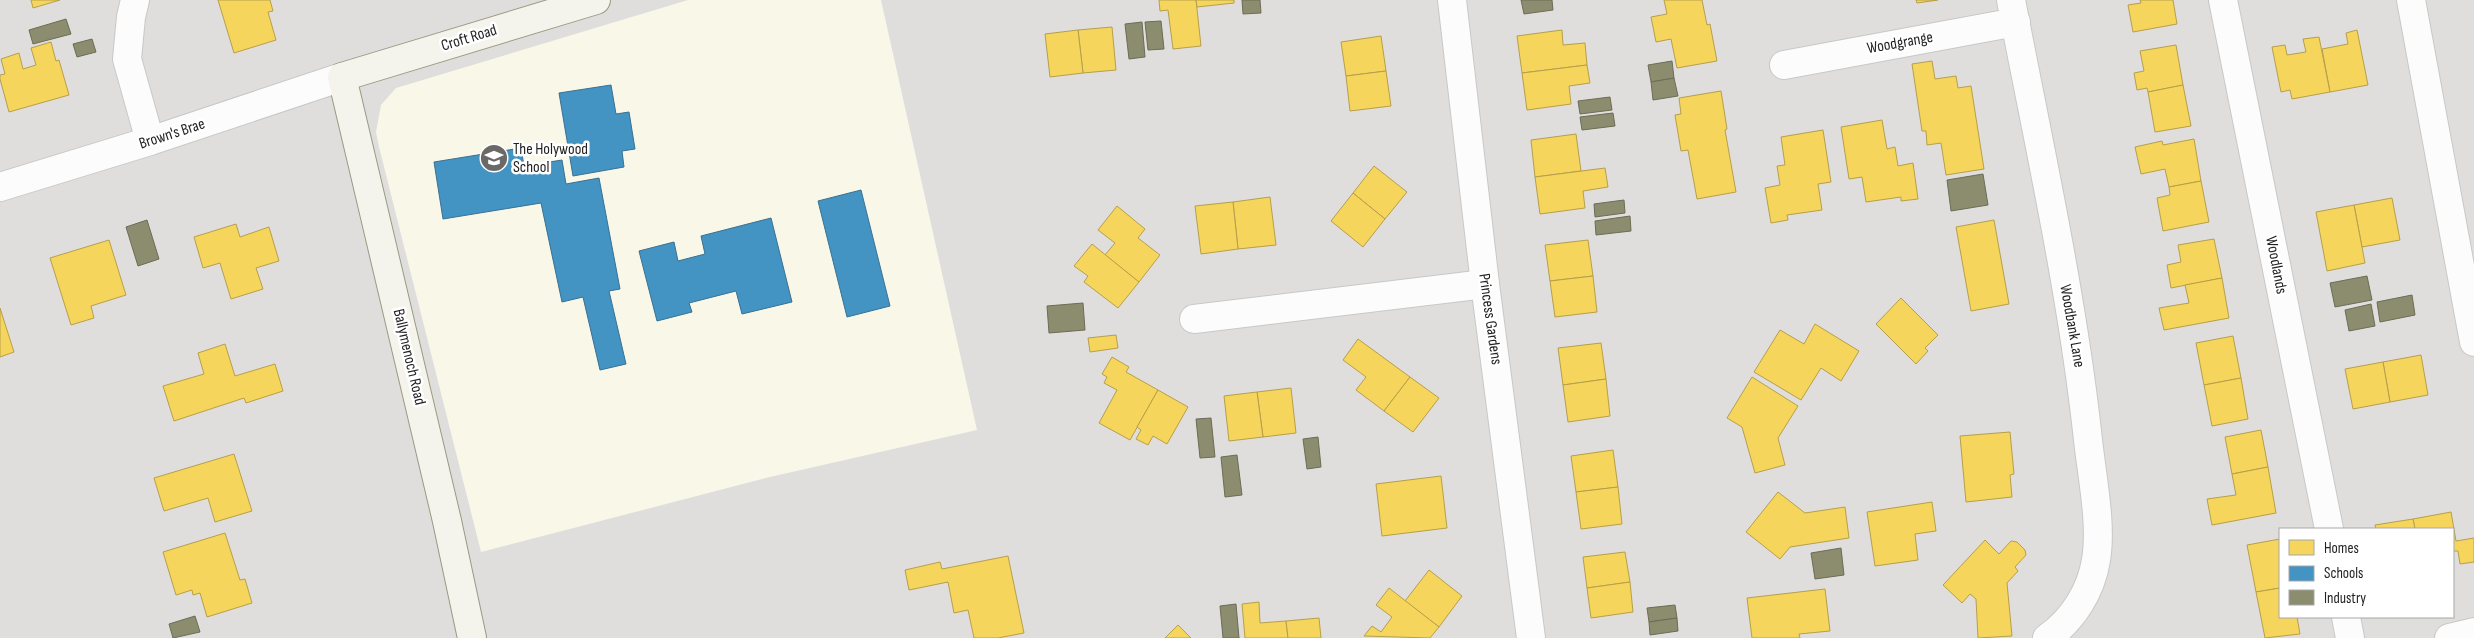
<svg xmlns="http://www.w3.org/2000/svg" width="2474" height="638" font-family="'Sofia Sans Condensed',sans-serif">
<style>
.residential{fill:#dfdedc;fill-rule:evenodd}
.education{fill:#f8f7e8}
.homes{fill:#f6d55c;stroke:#b69f4b}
.schools{fill:#4393c3;stroke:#397193}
.industry{fill:#8c8c6e;stroke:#6c6c57}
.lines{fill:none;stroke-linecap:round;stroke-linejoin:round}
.street-casing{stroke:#c9c8c7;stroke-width:30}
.secondary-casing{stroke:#999a82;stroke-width:30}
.street{stroke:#fdfcfc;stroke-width:28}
.secondary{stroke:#f4f4ed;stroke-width:28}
.labels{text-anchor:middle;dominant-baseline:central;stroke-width:5;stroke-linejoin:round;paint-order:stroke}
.street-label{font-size:16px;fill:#222;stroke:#fff}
.poi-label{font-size:16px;fill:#222;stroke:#fff;text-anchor:start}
</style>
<rect width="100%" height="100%" fill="#f0eeeb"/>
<path class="residential" d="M0,0h2474v638h-2474zM2280,529h173v88h-173z"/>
<path class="education" d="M688,0h193l96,430 -207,47 -289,75 -102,-405 -3,-15 5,-27 15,-17z"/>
<g class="homes">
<path d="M31,0h29l-27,8z"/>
<path d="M218,0h52l3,11 -5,1 8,28 -42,13z"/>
<path d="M1159,0h37l5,46 -28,3 -5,-39 -8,1z"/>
<path d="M1196,0h38v3l-37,4z"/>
<path d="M1664,0h38l5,25 3,-1 7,37 -40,7 -6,-29 -15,3 -5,-25 16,-3z"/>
<path d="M1916,0h22l-21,3z"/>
<path d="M2140,0h33l4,24 -44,8 -5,-27 13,-2z"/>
<path d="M1112,27l4,43 -33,3 -5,-43z"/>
<path d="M1078,30l5,43 -33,4 -5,-43z"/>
<path d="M1562,30l1,15 22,-2 2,22 -65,8 -5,-37z"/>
<path d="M2357,30l11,55 -38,7 -8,-43 26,-5 -2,-11z"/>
<path d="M1381,36l5,35 -40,5 -5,-34z"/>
<path d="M2319,37l11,55 -38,7 -2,-9 -9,2 -9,-45 13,-2 2,10 19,-3 -3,-13z"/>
<path d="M51,42l5,19 3,-1 10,35 -60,17 -9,-33v-4l5,-1 -4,-15 18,-6 4,16 13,-4 -5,-17z"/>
<path d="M2176,45l7,40 -35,7 -1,-4 -10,2 -3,-17 10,-2 -4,-20z"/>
<path d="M1932,61l3,18 21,-3 2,12 13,-2 13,83 -38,6 -5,-32 -14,2 -1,-14h-4l-10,-67z"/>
<path d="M1587,65l3,18 -21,3 2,18 -44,6 -5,-37z"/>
<path d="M1386,71l5,35 -41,5 -4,-35z"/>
<path d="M2183,85l8,41 -36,6 -7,-40z"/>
<path d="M1721,91l6,38 -2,1 11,62 -39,7 -9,-49 -7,1 -6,-36 6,-1 -2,-16z"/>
<path d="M1882,120l5,29 8,-2 3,19 15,-3 5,36 -17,2v-4l-35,5 -4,-25 -13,2 -8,-52z"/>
<path d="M1823,130l8,52 -13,2 4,26 -35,5 1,5 -17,3 -6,-35 15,-3 -3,-19 8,-1 -4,-28z"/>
<path d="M1576,134l5,37 -46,6 -4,-37z"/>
<path d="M2194,139l7,42 -32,6 -4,-18 -24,5 -6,-27 27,-6 1,4z"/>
<path d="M1374,166l33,26 -22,27 -32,-26z"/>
<path d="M1605,168l3,19 -25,4 2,17 -45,6 -5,-37z"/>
<path d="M2201,181l8,41 -46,9 -6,-33 13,-3 -1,-8z"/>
<path d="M1353,193l32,26 -22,28 -32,-26z"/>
<path d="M1270,197l6,48 -38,4 -5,-47z"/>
<path d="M2392,198l8,42 -38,7 -8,-42z"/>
<path d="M1233,202l5,47 -37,5 -6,-48z"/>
<path d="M2354,205l11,58 -38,8 -11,-59z"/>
<path d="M1117,206l28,23 -7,9 22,17 -21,27 -34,-27 10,-12 -17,-13z"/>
<path d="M1994,220l15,84 -38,7 -15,-84z"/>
<path d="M236,224l4,13 29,-10 10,34 -23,7 7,21 -32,10 -11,-36 -17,5 -9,-31z"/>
<path d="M2214,239l8,39 -51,10 -4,-23 14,-3 -3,-17z"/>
<path d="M109,240l17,55 -35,11 3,12 -23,7 -21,-67z"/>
<path d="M1588,240l5,36 -43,5 -5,-36z"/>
<path d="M1092,244l47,38 -21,26 -34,-26 4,-6 -14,-10z"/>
<path d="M1593,276l4,36 -42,5 -5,-36z"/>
<path d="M2222,278l7,40 -65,12 -5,-22 30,-5 -4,-18z"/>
<path d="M1901,298l37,37 -13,13 3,3 -12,13 -40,-40z"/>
<path d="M0,308l14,44 -14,5z"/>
<path d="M1815,324l44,27 -18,30 -20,-13 -20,32 -47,-28 26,-42 24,14z"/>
<path d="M1116,335l2,13 -28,4 -2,-14z"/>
<path d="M2233,336l8,42 -37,7 -8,-42z"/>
<path d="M1358,339l52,38 -26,34 -28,-21 10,-13 -23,-17z"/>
<path d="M1601,343l5,36 -43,6 -5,-37z"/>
<path d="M225,344l10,32 40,-12 8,27 -37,12 -2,-5 -70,23 -11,-35 41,-12 -6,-21z"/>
<path d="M2421,355l7,40 -38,7 -7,-40z"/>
<path d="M1112,357l17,10 -3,5 32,18 -28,50 -31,-17 18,-33 -13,-7 3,-6 -5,-3z"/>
<path d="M2383,362l7,40 -37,7 -8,-40z"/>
<path d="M1410,377l29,21 -26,34 -29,-21z"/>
<path d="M1752,377l46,29 -20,32 7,27 -30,8 -13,-46 -15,-9z"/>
<path d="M2241,378l7,41 -36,7 -8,-41z"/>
<path d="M1606,379l4,37 -42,6 -5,-37z"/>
<path d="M1291,388l5,45 -33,4 -6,-45z"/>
<path d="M1158,390l30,17 -21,37 -14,-8 -5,9 -12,-6 5,-9 -4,-3z"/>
<path d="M1257,392l6,45 -34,4 -5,-45z"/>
<path d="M2261,430l7,37 -36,7 -7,-37z"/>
<path d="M2010,432l4,42 -4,1 2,22 -46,5 -6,-66z"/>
<path d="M1613,450l5,37 -42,5 -5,-36z"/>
<path d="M234,454l18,57 -37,11 -7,-24 -44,13 -10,-33z"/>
<path d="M2268,467l8,46 -64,12 -5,-26 29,-4 -4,-21z"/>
<path d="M1441,476l6,52 -65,8 -6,-52z"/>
<path d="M1618,487l4,37 -41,5 -5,-37z"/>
<path d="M1778,492l27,21 40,-6 4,31 -59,9 -10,12 -34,-27z"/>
<path d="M1932,502l4,29 -21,3 3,26 -43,6 -8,-54z"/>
<path d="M2451,512l5,29 18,-3v24l-14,2 -2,-13h-5v-22h-38l-2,-10z"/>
<path d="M2413,519l2,10h-39l-1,-4z"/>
<path d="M225,533l15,47 5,-1 7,24 -45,14 -7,-24 -7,2 -1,-5 -16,5 -13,-43z"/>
<path d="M2280,539v49l-24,4 -9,-47z"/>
<path d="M1985,540l14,14 12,-13 6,1 8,8 1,5 -11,12 3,4 -11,12 5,53 -34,2 -2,-39 -6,-5 -8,9 -19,-18z"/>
<path d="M1625,552l5,30 -43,6 -4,-31z"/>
<path d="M1008,556l16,77 -26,5h-24l-6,-28 -14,3 -6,-31 -39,8 -4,-20 35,-8 2,7z"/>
<path d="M1429,570l33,26 -23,31 -34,-26z"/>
<path d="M1630,582l3,30 -42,6 -4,-30z"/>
<path d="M1389,588l50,39 -9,11 -66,-2 8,-10 9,6 11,-15 -16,-12z"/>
<path d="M2280,588v29h17l3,17 -35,4 -9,-46z"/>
<path d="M1825,589l5,42 -31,3 1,4h-48l-5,-40z"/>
<path d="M1259,602l1,21 26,-2 2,17h-43l-3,-34z"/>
<path d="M1319,618l2,20h-33l-2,-17z"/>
<path d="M1178,625l13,13h-26z"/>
</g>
<g class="schools">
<path d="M611,85l5,29 13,-2 6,37 -13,2 2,16 -51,9 -14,-83z"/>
<path d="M521,148l3,18 38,-6 4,24 33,-6 21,111 -11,2 17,73 -26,6 -17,-73 -21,5 -21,-99 -98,16 -9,-57z"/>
<path d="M861,190l29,116 -43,11 -29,-116z"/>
<path d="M771,218l21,84 -50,12 -6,-23 -47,12 3,9 -35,9 -18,-70 35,-9 4,19 27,-7 -4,-18z"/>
</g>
<g class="industry">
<path d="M1242,0h18l1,13 -18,1z"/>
<path d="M1521,0h31l1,10 -29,4z"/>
<path d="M66,19l5,15 -38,10 -4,-14z"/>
<path d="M1161,21l3,28 -16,1 -3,-28z"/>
<path d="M1142,22l3,35 -16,2 -4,-35z"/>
<path d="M92,39l4,13 -19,5 -4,-13z"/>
<path d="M1672,61l2,17 -23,4 -3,-17z"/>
<path d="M1674,78l4,18 -25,4 -2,-18z"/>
<path d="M1610,97l2,13 -32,4 -2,-13z"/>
<path d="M1613,113l2,13 -33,4 -2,-13z"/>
<path d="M1983,174l5,31 -37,6 -4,-31z"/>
<path d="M1624,200l1,13 -30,4 -1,-13z"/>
<path d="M1630,216l1,15 -35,4 -1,-14z"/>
<path d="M147,220l12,39 -21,7 -12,-39z"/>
<path d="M2367,276l5,24 -37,7 -5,-24z"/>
<path d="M2412,295l3,20 -35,7 -3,-20z"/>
<path d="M1083,303l2,27 -36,3 -2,-27z"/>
<path d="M2371,304l4,22 -26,5 -4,-21z"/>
<path d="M1211,418l4,39 -15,1 -4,-39z"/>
<path d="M1318,437l3,30 -14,2 -4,-30z"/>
<path d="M1237,455l5,40 -17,2 -4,-40z"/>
<path d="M1841,548l3,27 -29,4 -4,-26z"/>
<path d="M1236,604l3,34h-16l-3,-32z"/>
<path d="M1675,605l2,13 -28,4 -2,-14z"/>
<path d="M195,616l5,16 -27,6 -4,-14z"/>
<path d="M1677,618l1,13 -28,4 -1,-13z"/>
</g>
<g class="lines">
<defs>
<g id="street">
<path d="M135,0l-4,17 -4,42 23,82"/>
<path d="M1452,0l33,284 46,354"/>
<path d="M2011,0c28,146 61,292 77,440 4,37 14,84 8,120 -5,31 -23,60 -49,78"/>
<path d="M2223,0l106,529"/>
<path d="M2411,0l63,342"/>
<path d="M1784,65l232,-43"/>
<path d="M0,187l150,-46 192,-64"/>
<path d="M1194,319l291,-35"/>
<path d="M2346,617l4,21"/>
<path d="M2449,638l25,-6"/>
</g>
<path id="secondary" d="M472,638l-25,-117 -105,-444 254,-77"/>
</defs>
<use href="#street" class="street-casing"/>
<use href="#secondary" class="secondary-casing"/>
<use href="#street" class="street"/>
<use href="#secondary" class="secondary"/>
</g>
<defs>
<symbol id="school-disc" viewBox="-11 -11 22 22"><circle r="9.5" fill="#6a6968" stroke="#fff"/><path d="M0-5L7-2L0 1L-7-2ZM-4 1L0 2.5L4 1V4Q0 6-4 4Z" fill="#fff"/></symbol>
</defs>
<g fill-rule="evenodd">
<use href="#school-disc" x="478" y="142" width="32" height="32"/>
</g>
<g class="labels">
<g class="street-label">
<text transform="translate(469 38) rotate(-17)">Croft Road</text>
<text transform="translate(1900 43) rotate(-10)">Woodgrange</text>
<text transform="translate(172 134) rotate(-18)">Brown's Brae</text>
<text transform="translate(2276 265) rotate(79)">Woodlands</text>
<text transform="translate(1490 319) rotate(82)">Princess Gardens</text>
<text transform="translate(2072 326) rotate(80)">Woodbank Lane</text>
<text transform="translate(409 357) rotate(77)">Ballymenoch Road</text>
</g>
<g class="poi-label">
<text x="513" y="149">The Holywood<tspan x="513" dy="18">School</tspan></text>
</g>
</g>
<rect x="2279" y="528" width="175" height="90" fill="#ffffff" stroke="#a7a7a7"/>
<rect x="2289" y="540" width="25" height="15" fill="#f6d55c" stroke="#a7a7a7"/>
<text x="2324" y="553" font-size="15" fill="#222222">Homes</text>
<rect x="2289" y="566" width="25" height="15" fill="#4393c3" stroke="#a7a7a7"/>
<text x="2324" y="578" font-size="15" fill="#222222">Schools</text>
<rect x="2289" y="590" width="25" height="15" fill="#8c8c6e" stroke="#a7a7a7"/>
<text x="2324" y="603" font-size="15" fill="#222222">Industry</text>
</svg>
